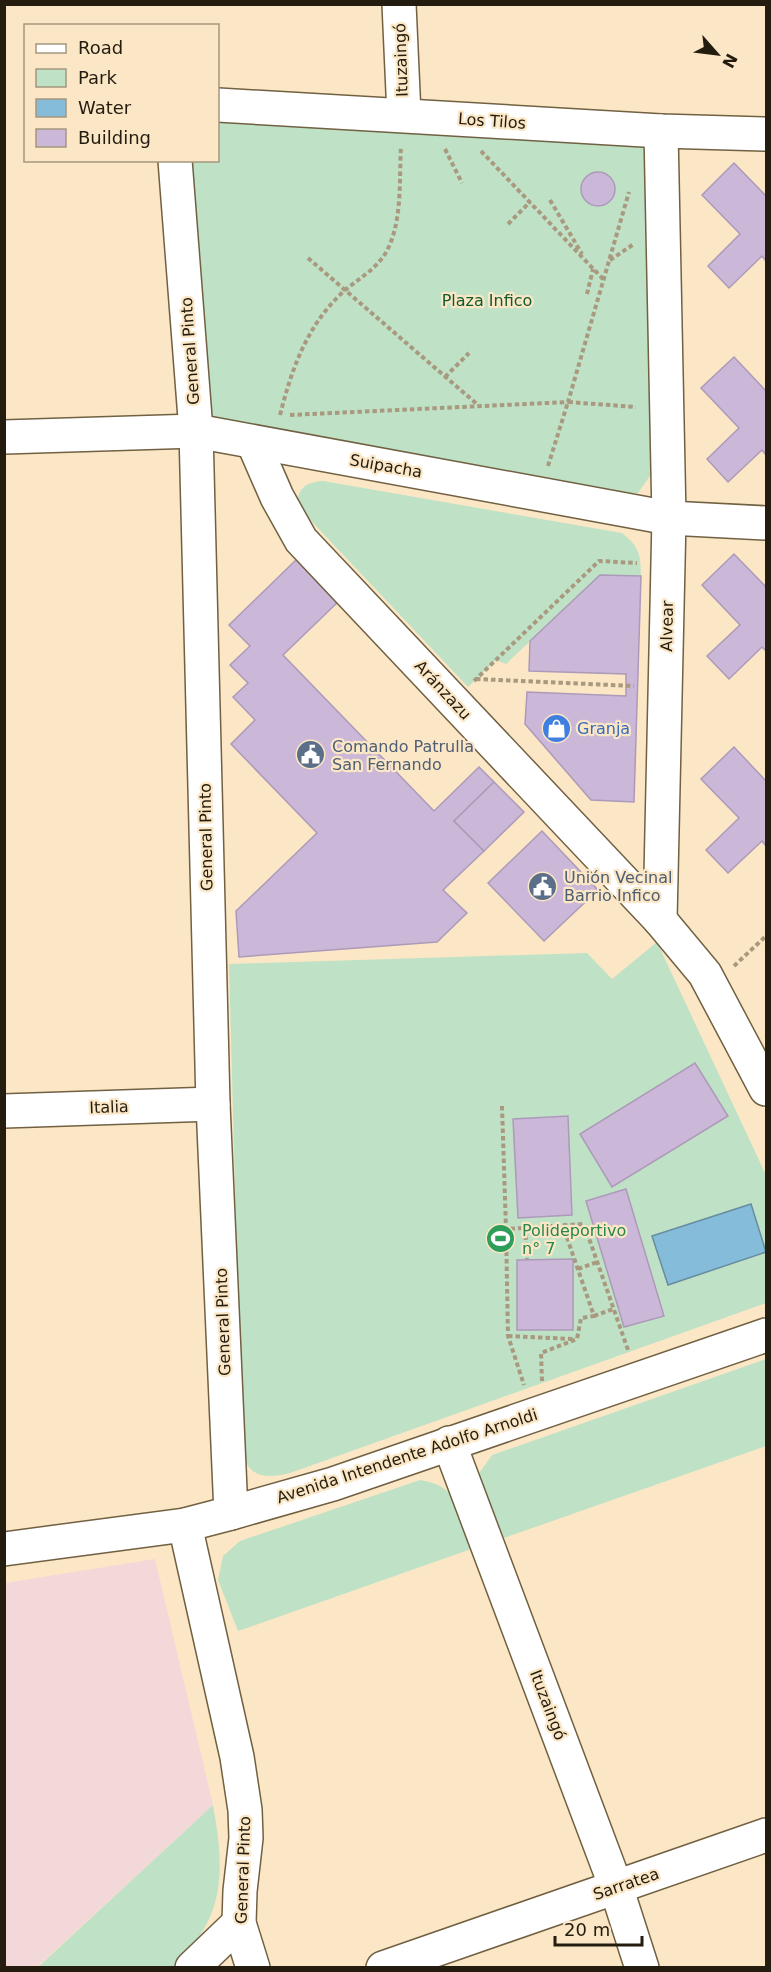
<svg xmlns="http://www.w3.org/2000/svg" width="771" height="1972" font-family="'DejaVu Sans',sans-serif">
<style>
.industrial{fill:#f3d8d9}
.green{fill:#bfe2c7}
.water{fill:#84bcda;stroke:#678c9d;stroke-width:1.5}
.building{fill:#cbb7d7;stroke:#ad9ab9;stroke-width:1.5}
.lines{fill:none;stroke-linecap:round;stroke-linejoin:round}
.minor-casing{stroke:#716042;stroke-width:36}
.major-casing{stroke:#716042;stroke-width:36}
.path{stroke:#a8997f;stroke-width:4;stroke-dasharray:4.5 3;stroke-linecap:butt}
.minor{stroke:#fff;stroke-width:33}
.major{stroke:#fff;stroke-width:33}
.labels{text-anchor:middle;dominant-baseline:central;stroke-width:4.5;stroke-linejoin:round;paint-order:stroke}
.street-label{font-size:16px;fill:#231c0f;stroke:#fbe7c6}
.park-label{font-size:16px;fill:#0f5b2e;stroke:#fbe7c6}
.shop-label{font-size:16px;fill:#366cbe;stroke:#fbe7c6;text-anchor:start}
.service-label{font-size:16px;fill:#4e5e75;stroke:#fbe7c6;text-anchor:start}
.leisure-label{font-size:16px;fill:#27864d;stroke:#fbe7c6;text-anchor:start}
</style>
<rect width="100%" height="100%" fill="#fbe7c6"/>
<path class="industrial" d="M155,1559l58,246 -176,162 -32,1v-385z"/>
<g class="green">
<path d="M218,121l429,24 5,328 -14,20h-13l-397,-68 -12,-5 -6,-10 -19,-249 27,-1z"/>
<path d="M323,481l299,52c17,13 19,22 19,43l-41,-1 -94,89 -10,-4 -28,27 -170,-180c-2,-18 8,-25 25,-26z"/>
<path d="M657,942l109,233v128l-476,170c-24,6 -42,5 -48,-22l-13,-487 358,-11 25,26z"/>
<path d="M766,1359v87l-262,92 -25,-56 1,-10 12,-17z"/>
<path d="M420,1480c39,5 43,36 57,67l-239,84 -20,-51 5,-24 17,-15z"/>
<path d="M213,1805c12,68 13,113 -41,162l-135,1z"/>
</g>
<path class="water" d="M751,1204l15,48 -98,33 -16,-49z"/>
<g class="building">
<path d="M734,163l32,33v65l-4,-5 -33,32 -21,-22 32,-32 -38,-39z"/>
<circle cx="598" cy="189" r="17"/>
<path d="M734,357l32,34v64l-4,-5 -34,32 -21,-23 32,-31 -38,-40z"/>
<path d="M734,554l32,33v64l-4,-4 -33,32 -22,-23 33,-31 -38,-40z"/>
<path d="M299,557l42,42 -58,56 151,156 45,-44 15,15 -40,39 30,30 -41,39 24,23 -30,29 -198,15 -3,-46 81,-78 -86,-89 24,-24 -22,-23 15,-14 -18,-18 20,-19 -21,-21z"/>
<path d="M600,575l41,1 -7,226 -43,-2 -66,-76 2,-32 99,4v-22l-97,-3 1,-30z"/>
<path d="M734,747l32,34v65l-4,-5 -34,32 -22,-23 33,-32 -38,-39z"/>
<path d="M494,782l30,30 -40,39 -30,-30z"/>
<path d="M542,831l56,59 -54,51 -56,-58z"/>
<path d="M695,1063l33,53 -116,71 -32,-53z"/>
<path d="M568,1116l4,99 -54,3 -5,-99z"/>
<path d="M626,1189l38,127 -40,11 -38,-126z"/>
<path d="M573,1259v71h-56v-70z"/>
</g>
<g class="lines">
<defs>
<g id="minor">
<path d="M399,4l5,111"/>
<path d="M218,105l443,26 105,3"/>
<path d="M175,160l21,271 17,673 18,409"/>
<path d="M4,437l192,-6 473,87 97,5"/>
<path d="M253,442l24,55 24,43 359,380 45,54 61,115"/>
<path d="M660,920l9,-402 -8,-387"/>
<path d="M4,1111l209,-7"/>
<path d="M449,1443l167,444 26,81"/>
<path d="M185,1525l52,232 8,53 1,28 -6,53 -1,32 14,45"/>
<path d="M192,1968l47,-45"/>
<path d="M383,1968l383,-133"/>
</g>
<path id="major" d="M4,1549l181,-24 46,-12 102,-29 433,-149"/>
</defs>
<use href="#minor" class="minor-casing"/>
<use href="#major" class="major-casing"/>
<g class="path">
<path d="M445,149l17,34"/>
<path d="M481,151l122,128"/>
<path d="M550,200l32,54"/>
<path d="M508,224l22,-22"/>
<path d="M308,258l170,147"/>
<path d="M610,260l24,-16"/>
<path d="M587,294l6,-25"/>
<path d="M445,377l24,-24"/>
<path d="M280,415c12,-47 27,-90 64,-124 14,-12 31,-21 41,-37 18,-30 14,-74 16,-108"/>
<path d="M290,415l278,-13 61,-210"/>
<path d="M548,466l20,-64 68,5"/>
<path d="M476,679l158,7"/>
<path d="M474,681l125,-120 38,2"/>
<path d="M734,966l32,-30"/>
<path d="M502,1106l4,123 78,-5 44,126"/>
<path d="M525,1228l2,31"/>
<path d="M506,1229l2,107 16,49"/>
<path d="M578,1269l19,-7"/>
<path d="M594,1316l19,-7"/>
<path d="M508,1336l65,3"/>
<path d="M542,1381l-1,-28 36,-14 4,-21 13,-2 -31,-90"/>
</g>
<use href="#minor" class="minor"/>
<use href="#major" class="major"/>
</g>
<defs>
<symbol id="shop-disc" viewBox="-11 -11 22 22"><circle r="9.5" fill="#3f7fe0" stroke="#fbe7c6"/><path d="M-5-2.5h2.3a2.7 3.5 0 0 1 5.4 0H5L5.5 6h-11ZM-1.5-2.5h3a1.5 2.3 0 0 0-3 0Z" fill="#fff"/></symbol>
<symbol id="civic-disc" viewBox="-11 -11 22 22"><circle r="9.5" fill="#5c6f8a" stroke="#fbe7c6"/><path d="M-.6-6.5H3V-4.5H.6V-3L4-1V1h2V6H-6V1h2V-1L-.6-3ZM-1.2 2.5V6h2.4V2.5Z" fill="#fff"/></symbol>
<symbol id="stadium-disc" viewBox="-11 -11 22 22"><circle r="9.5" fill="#2e9e5b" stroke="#fbe7c6"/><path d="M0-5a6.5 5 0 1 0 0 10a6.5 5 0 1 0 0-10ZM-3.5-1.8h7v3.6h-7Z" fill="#fff"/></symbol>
</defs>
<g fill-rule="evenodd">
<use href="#shop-disc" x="540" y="712" width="33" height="33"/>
<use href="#civic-disc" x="294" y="738" width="33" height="33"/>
<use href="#civic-disc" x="526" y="870" width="33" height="33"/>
<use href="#stadium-disc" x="484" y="1222" width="33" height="33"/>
</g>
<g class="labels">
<g class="street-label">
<text transform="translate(401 60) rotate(-92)">Ituzaingó</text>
<text transform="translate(492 121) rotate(4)">Los Tilos</text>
<text transform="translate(190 351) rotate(-94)">General Pinto</text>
<text transform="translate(386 466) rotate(10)">Suipacha</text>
<text transform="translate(667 626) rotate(-89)">Alvear</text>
<text transform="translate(443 690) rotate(47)">Aránzazu</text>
<text transform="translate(206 837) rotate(-91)">General Pinto</text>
<text transform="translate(109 1107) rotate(-2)">Italia</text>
<text transform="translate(223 1322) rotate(-92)">General Pinto</text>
<text transform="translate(407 1456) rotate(-18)">Avenida Intendente Adolfo Arnoldi</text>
<text transform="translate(548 1705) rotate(69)">Ituzaingó</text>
<text transform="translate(243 1870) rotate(-88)">General Pinto</text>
<text transform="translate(626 1884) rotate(-19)">Sarratea</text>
</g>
<g class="park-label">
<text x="487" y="300">Plaza Infico</text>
</g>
<g class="shop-label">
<text x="577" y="728">Granja</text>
</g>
<g class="service-label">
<text x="332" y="746">Comando Patrulla<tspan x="332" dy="18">San Fernando</tspan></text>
<text x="564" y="877">Unión Vecinal<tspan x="564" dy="18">Barrio Infico</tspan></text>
</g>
<g class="leisure-label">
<text x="522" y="1230">Polideportivo<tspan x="522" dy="18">n° 7</tspan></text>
</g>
</g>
<rect width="771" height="1972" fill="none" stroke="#231c0f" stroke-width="12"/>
<rect x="24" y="24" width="195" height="138" fill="#fbe7c6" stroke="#a5967d" stroke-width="1.5"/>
<rect x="36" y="44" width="30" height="9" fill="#ffffff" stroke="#a5967d" stroke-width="1.5"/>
<text x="78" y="54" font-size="18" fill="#231c0f">Road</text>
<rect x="36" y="69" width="30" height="18" fill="#bfe2c7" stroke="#a5967d" stroke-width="1.5"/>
<text x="78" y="84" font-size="18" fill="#231c0f">Park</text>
<rect x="36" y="99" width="30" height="18" fill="#84bcda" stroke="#a5967d" stroke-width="1.5"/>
<text x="78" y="114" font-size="18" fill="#231c0f">Water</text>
<rect x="36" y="129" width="30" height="18" fill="#cbb7d7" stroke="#a5967d" stroke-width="1.5"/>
<text x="78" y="144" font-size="18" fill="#231c0f">Building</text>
<g transform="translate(717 54) rotate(118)" stroke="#fbe7c6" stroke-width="4.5" paint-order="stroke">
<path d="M0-4.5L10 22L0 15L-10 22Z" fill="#231c0f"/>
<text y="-9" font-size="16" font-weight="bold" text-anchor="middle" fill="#231c0f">N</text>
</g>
<path d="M555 1936v9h87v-9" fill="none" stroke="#231c0f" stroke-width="3"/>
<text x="564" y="1936" font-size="18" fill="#231c0f" stroke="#fbe7c6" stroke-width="4.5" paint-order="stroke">20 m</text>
</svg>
